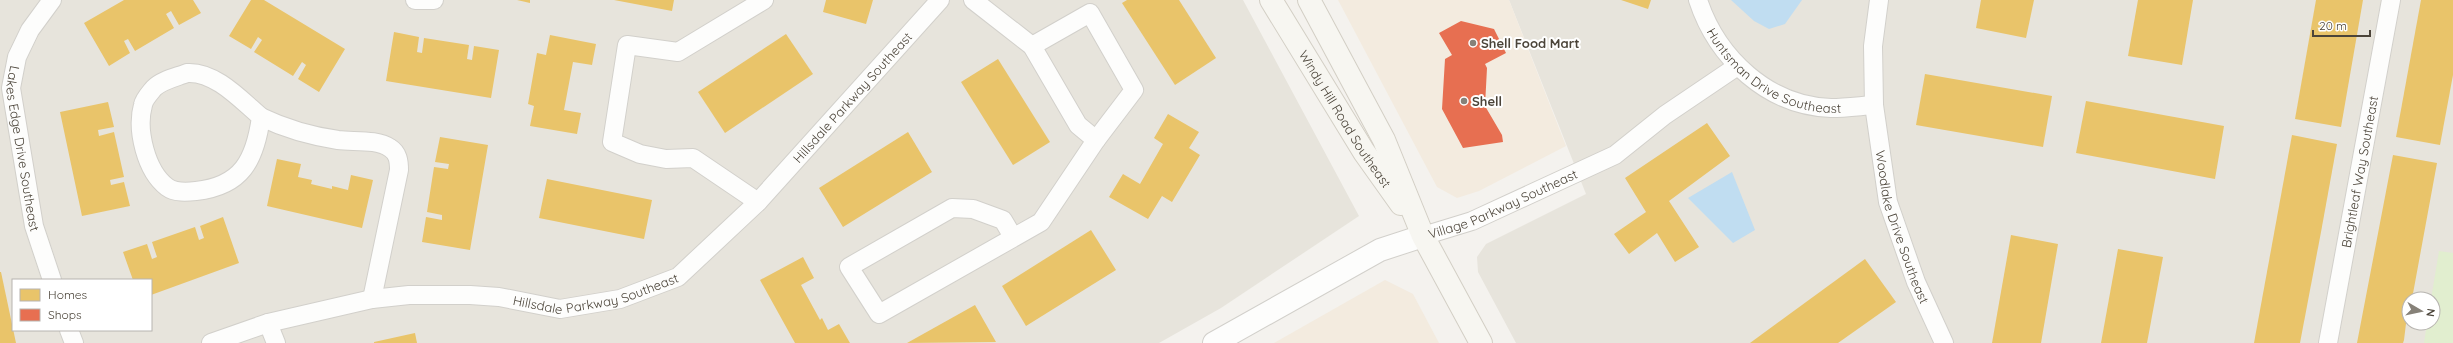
<svg xmlns="http://www.w3.org/2000/svg" width="2453" height="343" font-family="Quicksand,sans-serif">
<style>
.residential{fill:#e7e4dc;fill-rule:evenodd}
.commercial{fill:#f3ebdf}
.green{fill:#e1eecf}
.water{fill:#c0ddf1}
.homes{fill:#e9c46a}
.shops{fill:#e76f51}
.lines{fill:none;stroke-linecap:round;stroke-linejoin:round}
.minor-casing{stroke:#d2d0cb;stroke-width:20}
.tertiary-casing{stroke:#d2d0cb;stroke-width:24}
.secondary-casing{stroke:#d3cfc5;stroke-width:24}
.minor{stroke:#fdfdfc;stroke-width:18}
.tertiary{stroke:#fdfdfc;stroke-width:22}
.secondary{stroke:#f7f6f1;stroke-width:22}
.poi-dot{fill:#868178;stroke:#fff;stroke-width:1.5}
.labels{text-anchor:middle;dominant-baseline:central;stroke-width:4;stroke-linejoin:round;paint-order:stroke}
.poi-label{font-size:13px;font-weight:bold;fill:#4b4439;stroke:#fff;text-anchor:start}
.street-label{font-size:13px;fill:#4b4439;stroke:#fff}
</style>
<rect width="100%" height="100%" fill="#f4f2ee"/>
<g class="residential">
<path d="M0,0h1243l116,216 -138,92 -62,35h-1159zM13,280h138v50h-138z"/>
<path d="M1509,0h944v343h-937l-38,-71 -1,-15 9,-13 100,-50zM2409,299h24v24h-24z"/>
</g>
<g class="commercial">
<path d="M1338,0h171l57,146 -87,45 -22,7 -20,-11z"/>
<path d="M1385,280l28,14 26,49h-165z"/>
</g>
<path class="green" d="M2439,251l14,2v90h-29l3,-20h6v-24h-2z"/>
<g class="water">
<path d="M1731,0h71l-17,24 -16,5 -15,-8z"/>
<path d="M1732,172l23,58 -22,13 -45,-45z"/>
</g>
<g class="homes">
<path d="M124,0h69l8,13 -22,12 -8,-14 -5,3 8,14 -39,23 -7,-12 -4,2 6,12 -21,13 -25,-43z"/>
<path d="M251,0h13l81,49 -26,43 -21,-13 8,-14 -4,-3 -9,14 -39,-24 8,-12 -4,-3 -7,12 -22,-13z"/>
<path d="M517,0h13v3z"/>
<path d="M614,0h60l-2,11z"/>
<path d="M826,0h47l-7,24 -43,-12z"/>
<path d="M1127,0h52l37,58 -41,27 -53,-82z"/>
<path d="M1621,0h30l-3,9z"/>
<path d="M1981,0h53l-8,38 -50,-10z"/>
<path d="M2138,0h55l-11,65 -54,-9z"/>
<path d="M2316,0h47l-22,127 -46,-8z"/>
<path d="M2421,0h32v75l-13,70 -44,-8z"/>
<path d="M394,32l25,5 -2,15 5,1 2,-15 45,7 -2,14 5,1 2,-14 25,4 -8,48 -105,-17z"/>
<path d="M786,34l27,40 -88,59 -27,-41z"/>
<path d="M550,35l46,9 -4,21 -19,-3 -9,48 17,3 -4,21 -47,-8 4,-20 -6,-2 9,-51 9,2z"/>
<path d="M998,59l52,83 -37,23 -52,-83z"/>
<path d="M1925,74l127,22 -9,51 -127,-22z"/>
<path d="M2086,101l138,25 -9,53 -139,-26z"/>
<path d="M108,102l6,25 -16,3 1,6 15,-4 10,45 -14,3 1,5 13,-3 6,24 -48,10 -22,-104z"/>
<path d="M1168,114l31,18 -10,16 11,7 -28,47 -10,-6 -14,23 -39,-22 14,-23 17,10 23,-40 -9,-6z"/>
<path d="M1707,123l23,33 -61,45 30,46 -24,15 -18,-29 -28,21 -15,-20 32,-22 -21,-34z"/>
<path d="M908,132l24,40 -89,55 -24,-39z"/>
<path d="M2292,135l45,9 -16,88 -21,111h-46z"/>
<path d="M440,137l48,8 -18,105 -48,-8 4,-25 16,3v-5l-15,-3 7,-45 14,2 1,-5 -14,-2z"/>
<path d="M2393,155l44,8 -25,136h-3l-5,41 -1,3h-46z"/>
<path d="M277,159l24,5 -3,13 14,3 -1,4 21,5v-3l16,4 3,-15 22,5 -11,48 -95,-22z"/>
<path d="M547,179l105,21 -8,39 -105,-21z"/>
<path d="M223,217l16,46 -88,32v-15h-18l-10,-28 24,-8 5,15 5,-2 -5,-15 43,-15 4,13 5,-2 -4,-12z"/>
<path d="M1091,230l25,40 -90,56 -24,-40z"/>
<path d="M2011,235l47,9 -17,99h-49z"/>
<path d="M2118,249l45,8 -16,86h-46z"/>
<path d="M803,257l11,21 -13,7 19,35 2,-2 6,12 11,-6 11,19h-55l-35,-63z"/>
<path d="M1865,259l31,43 -58,41h-88z"/>
<path d="M0,272h1l15,71h-16z"/>
<path d="M975,305l21,37 -89,1z"/>
<path d="M415,333l2,10h-43v-1z"/>
</g>
<path class="shops" d="M1461,21l33,8 12,24 -21,11 2,4 -2,38 17,29 1,7 -40,6 -21,-39 3,-50 7,-4 -13,-22z"/>
<g class="lines">
<defs>
<g id="minor">
<path id="s1" d="M52,0l-22,30 -13,27 -6,31 23,138 18,54"/>
<path d="M415,0h19"/>
<path d="M973,0l59,46 46,79 18,15 -55,82 -162,92 -30,-47 103,-59 21,1 30,11 10,17"/>
<path id="s2" d="M1698,0c19,58 70,106 133,108 14,0 29,-2 43,-3"/>
<path id="s3" d="M1879,0l-6,46 1,59 14,97 28,80 28,61"/>
<path d="M1032,46l58,-33 44,77 -38,50"/>
<path d="M187,73c28,-2 54,27 74,44 -6,43 -19,69 -65,74 -9,1 -21,2 -29,-4 -21,-16 -31,-57 -24,-82 1,-6 7,-12 11,-17 8,-8 23,-11 33,-15z"/>
<path d="M261,117c25,12 50,19 77,23 16,2 39,-1 52,8 8,5 9,13 9,22l-27,129"/>
<path d="M758,202l-65,-44 -27,1 -26,-5 -28,-12 15,-97 51,7 86,-52"/>
<path id="s4" d="M1423,236l49,-15 143,-66 50,-40 71,-48"/>
<path d="M268,323l8,20"/>
<path d="M69,330l5,13"/>
<path id="s5" d="M211,343l57,-20 104,-24 37,-4h61l29,2 61,12 60,-10 58,-22 80,-75 182,-202"/>
<path id="s6" d="M2328,343l63,-343"/>
</g>
<path id="tertiary" d="M1214,343l166,-93 43,-14"/>
<g id="secondary">
<path id="s7" d="M1271,0l93,152 37,52"/>
<path d="M1309,0l75,140 39,96 58,107"/>
</g>
</defs>
<use href="#minor" class="minor-casing"/>
<use href="#tertiary" class="tertiary-casing"/>
<use href="#secondary" class="secondary-casing"/>
<use href="#minor" class="minor"/>
<use href="#tertiary" class="tertiary"/>
<use href="#secondary" class="secondary"/>
</g>
<g class="poi-dot">
<circle cx="1473" cy="43" r="4"/>
<circle cx="1464" cy="101" r="4"/>
</g>
<g class="labels">
<g class="poi-label">
<text x="1481" y="43">Shell Food Mart</text>
<text x="1472" y="101">Shell</text>
</g>
<g class="street-label">
<text stroke="none"><textPath href="#s2" startOffset="112">Huntsman Drive Southeast</textPath></text>
<text stroke="none"><textPath href="#s5" startOffset="730">Hillsdale Parkway Southeast</textPath></text>
<text stroke="none"><textPath href="#s7" startOffset="140">Windy Hill Road Southeast</textPath></text>
<text stroke="none"><textPath href="#s1" startOffset="160">Lakes Edge Drive Southeast</textPath></text>
<text stroke="none"><textPath href="#s6" startOffset="174">Brightleaf Way Southeast</textPath></text>
<text stroke="none"><textPath href="#s4" startOffset="86">Village Parkway Southeast</textPath></text>
<text stroke="none"><textPath href="#s3" startOffset="231">Woodlake Drive Southeast</textPath></text>
<text stroke="none"><textPath href="#s5" startOffset="394">Hillsdale Parkway Southeast</textPath></text>
</g>
</g>
<rect x="12" y="279" width="140" height="52" fill="#ffffff" stroke="#b7b4b0"/>
<rect x="20" y="289" width="20" height="12" fill="#e9c46a" stroke="#b7b4b0"/>
<text x="48" y="299" font-size="12" fill="#4b4439">Homes</text>
<rect x="20" y="309" width="20" height="12" fill="#e76f51" stroke="#b7b4b0"/>
<text x="48" y="319" font-size="12" fill="#4b4439">Shops</text>
<g transform="translate(2421 311) rotate(99)"><circle r="19" fill="#ffffff" stroke="#b7b4b0"/>
<path d="M0-3L7 15L0 10L-7 15Z" fill="#868178"/>
<text y="-6" font-size="11" font-weight="bold" text-anchor="middle" fill="#4b4439">N</text>
</g>
<path d="M2313 30v6h57v-6" fill="none" stroke="#4b4439" stroke-width="2"/>
<text x="2319" y="30" font-size="12" fill="#4b4439" stroke="#ffffff" stroke-width="3" paint-order="stroke">20 m</text>
</svg>
